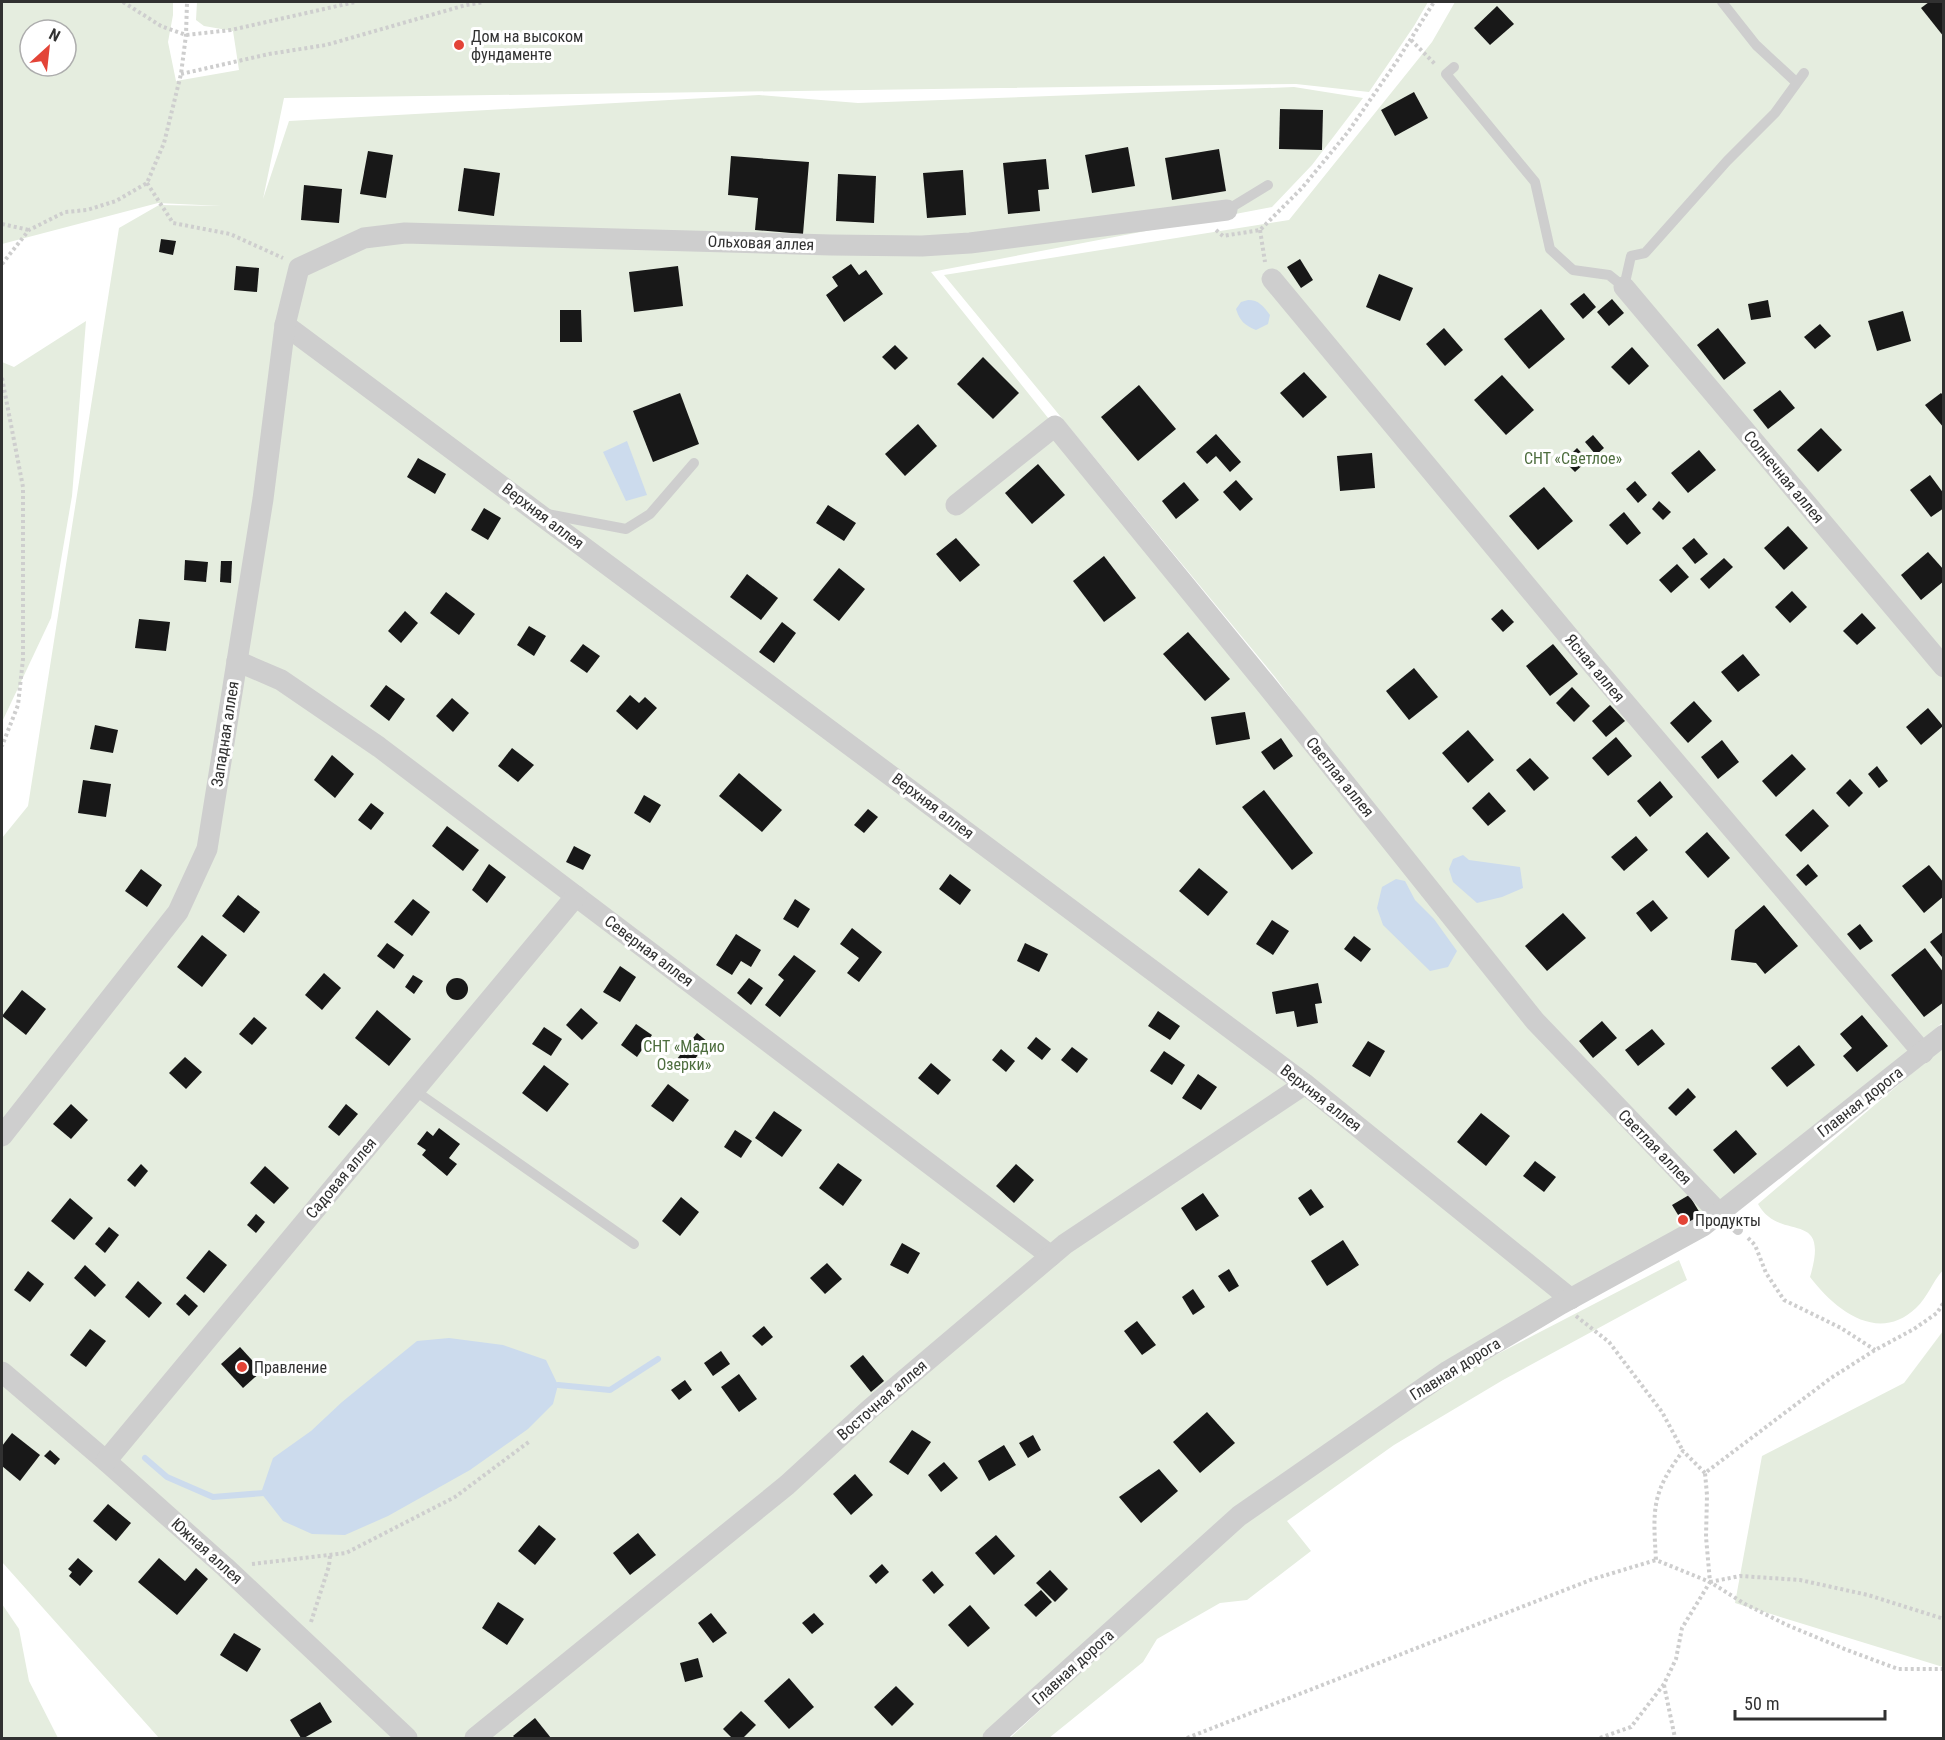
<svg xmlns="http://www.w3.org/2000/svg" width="1945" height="1740" font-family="'Roboto Condensed',sans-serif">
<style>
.green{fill:#e5eddf;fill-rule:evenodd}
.water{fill:#ccdbed}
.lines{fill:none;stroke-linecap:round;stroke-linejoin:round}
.stream{stroke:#ccdbed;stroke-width:6}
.building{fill:#181818}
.path{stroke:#cecece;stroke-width:4;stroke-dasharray:3 3;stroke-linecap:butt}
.lane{stroke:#cecece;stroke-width:10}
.street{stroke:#cecece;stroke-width:21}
.poi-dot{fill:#e34437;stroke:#fff;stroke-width:2}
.labels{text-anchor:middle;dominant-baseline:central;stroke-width:6;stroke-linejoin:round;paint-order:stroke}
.poi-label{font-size:16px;fill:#313131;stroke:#fff;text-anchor:start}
.street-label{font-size:16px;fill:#313131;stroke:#fff}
.park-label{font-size:16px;fill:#4d6d3e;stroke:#fff}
</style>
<rect width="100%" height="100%" fill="#fff"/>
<g class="green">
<path d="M2,2h171v13l-5,27 8,39 63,-11 -6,-39 -29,-5 -8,-6 1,-18h1231l-14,24 -45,66 -73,-8 -1012,14 -21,101 26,-78 470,-26 99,8 436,-16 69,11 -51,67 -40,42 -341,65 588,733 -244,-328 -331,-402 345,-55 143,-178 23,-40h488v1020l-240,204 -300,180 -159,115 -242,217h-843l-157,-176v-724l26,-32 91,-578 40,-23 63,1 -64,-3 -156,41zM30,30h36v36h-36z"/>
<path d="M86,321l-14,175 -21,122 -49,104v-360l12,5z"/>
<path d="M1943,1047v223c-11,12 -15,27 -27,38 -38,36 -81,2 -106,-31 21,-71 -30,-33 -52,-73z"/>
<path d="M1679,1260l8,20 -184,100 -109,65 -107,76 24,30 -64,49 -27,3 -63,36 -14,23 -94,76h-39l165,-154 71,-61 209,-147z"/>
<path d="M1943,1331v336l-208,-64 27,-147 142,-73z"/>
<path d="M2,1604l17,25 10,52 29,57h-56z"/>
</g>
<g class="water">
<path d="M1248,300c11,0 15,6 22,15l-2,9 -12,6c-12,-5 -16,-9 -20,-21l5,-7z"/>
<path d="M627,441l20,54 -21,6 -23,-49z"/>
<path d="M1463,855l6,5 51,7 3,21 -21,9 -25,6 -24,-21 -4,-13 4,-10z"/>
<path d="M1396,879l9,2 10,19 19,19 23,32 -9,16 -18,4 -47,-46 -6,-17 5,-21z"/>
<path d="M449,1338l54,7 43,15 12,25 -5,19 -25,25 -58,41 -82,46 -43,19 -33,-1 -29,-13 -22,-28 12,-35 38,-27 31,-29 75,-61z"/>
</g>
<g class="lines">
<g class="stream">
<path d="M558,1385l52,5 48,-31"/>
<path d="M145,1458l22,19 46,20 51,-4"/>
</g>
</g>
<g class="building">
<path d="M1929,2h15v35l-23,-29z"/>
<path d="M1497,6l17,18 -24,21 -16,-17z"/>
<path d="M1414,92l14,26 -33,18 -14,-26z"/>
<path d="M1280,109l43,1 -1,40 -43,-1z"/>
<path d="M1128,147l7,39 -43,7 -7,-38z"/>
<path d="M1219,149l7,42 -54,9 -7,-42z"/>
<path d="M368,151l25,4 -7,43 -26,-4z"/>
<path d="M731,156l78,6 -6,72 -48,-4 3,-32 -30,-3z"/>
<path d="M1046,159l3,30 -11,1 2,21 -32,3 -5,-51z"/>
<path d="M464,168l36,5 -6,43 -36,-5z"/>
<path d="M963,170l3,45 -39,3 -4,-45z"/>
<path d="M838,174l38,2 -2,47 -38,-2z"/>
<path d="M304,185l38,4 -3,34 -38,-3z"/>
<path d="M161,239l15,2 -3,14 -14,-3z"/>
<path d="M1300,259l13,21 -12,8 -14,-21z"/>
<path d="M851,264l8,11 7,-5 17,24 -39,28 -18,-27 12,-9 -6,-9z"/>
<path d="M236,266l23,2 -2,24 -23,-2z"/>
<path d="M678,266l5,40 -49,6 -5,-40z"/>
<path d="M1379,274l34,14 -13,33 -34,-14z"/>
<path d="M1584,293l12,14 -13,12 -13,-15z"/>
<path d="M1612,299l12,14 -15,13 -12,-14z"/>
<path d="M1768,300l3,17 -20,3 -3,-16z"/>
<path d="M1541,309l24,30 -36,30 -25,-30z"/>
<path d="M560,310h21l1,32h-22z"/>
<path d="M1903,311l8,30 -34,10 -9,-30z"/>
<path d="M1820,324l11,12 -16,13 -11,-12z"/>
<path d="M1444,328l19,22 -18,16 -19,-22z"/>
<path d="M1718,328l28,35 -22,17 -27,-35z"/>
<path d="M895,345l13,13 -13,12 -13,-13z"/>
<path d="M1632,347l17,19 -20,19 -18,-18z"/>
<path d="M983,357l36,36 -26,26 -36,-35z"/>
<path d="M1304,372l23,25 -24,21 -23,-25z"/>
<path d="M1502,375l32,35 -28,25 -32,-35z"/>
<path d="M1139,385l37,44 -38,32 -37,-44z"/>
<path d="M1780,390l15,18 -27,21 -15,-19z"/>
<path d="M680,393l19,51 -46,18 -20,-51z"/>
<path d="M1941,393l3,3v32l-19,-23z"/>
<path d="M918,424l19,22 -32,30 -20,-22z"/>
<path d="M1821,428l21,22 -24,22 -21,-22z"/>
<path d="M1216,434l25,28 -11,10 -14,-16 -9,8 -11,-12z"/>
<path d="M1593,435l11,13 -8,7 -11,-13z"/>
<path d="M1577,448l11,12 -13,12 -11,-11z"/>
<path d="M1699,450l17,20 -28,23 -17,-20z"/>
<path d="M1372,453l3,35 -35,3 -3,-35z"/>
<path d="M418,458l28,16 -11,20 -28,-17z"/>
<path d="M1038,464l27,31 -33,29 -27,-31z"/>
<path d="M1930,475l14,19v14l-13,9 -21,-27z"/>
<path d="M1236,480l17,19 -13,12 -17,-19z"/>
<path d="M1635,481l12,14 -9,8 -12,-14z"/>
<path d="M1184,482l15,18 -23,19 -14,-18z"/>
<path d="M1544,487l29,34 -35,29 -29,-34z"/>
<path d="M1659,501l12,11 -8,8 -11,-11z"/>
<path d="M828,505l28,18 -12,18 -28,-18z"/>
<path d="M484,508l17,10 -13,22 -17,-10z"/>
<path d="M1624,512l17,21 -14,12 -18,-20z"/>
<path d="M1788,526l20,22 -24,22 -20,-22z"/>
<path d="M956,538l24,27 -20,17 -24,-28z"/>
<path d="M1694,538l14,16 -13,10 -13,-16z"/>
<path d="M1928,552l16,18v11l-23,19 -20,-25z"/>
<path d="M1104,556l32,42 -32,24 -31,-41z"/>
<path d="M1724,558l9,9 -24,22 -9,-10z"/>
<path d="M185,560l23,2 -2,20 -22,-2z"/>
<path d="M221,561h11l-1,22 -11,-1z"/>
<path d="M1677,564l12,13 -18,16 -12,-13z"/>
<path d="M839,568l26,21 -26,32 -26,-21z"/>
<path d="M747,574l31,24 -17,22 -31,-23z"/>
<path d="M1792,591l15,16 -17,16 -15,-16z"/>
<path d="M446,592l29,22 -16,21 -29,-22z"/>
<path d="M1502,609l12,13 -11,10 -12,-13z"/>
<path d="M405,611l13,12 -17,20 -13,-12z"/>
<path d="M1862,613l14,15 -19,17 -14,-14z"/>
<path d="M139,619l31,3 -4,29 -31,-3z"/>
<path d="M782,622l14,11 -22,30 -15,-11z"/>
<path d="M529,626l17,10 -12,20 -17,-11z"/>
<path d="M1188,632l42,47 -25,22 -42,-47z"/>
<path d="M583,644l17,12 -13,17 -17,-12z"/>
<path d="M1553,644l25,30 -28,22 -24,-30z"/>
<path d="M1743,654l17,21 -22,17 -17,-20z"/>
<path d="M1414,668l24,29 -29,23 -23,-29z"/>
<path d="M386,685l19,14 -16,22 -19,-15z"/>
<path d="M1572,687l18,19 -16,16 -18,-19z"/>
<path d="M630,695l9,8 6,-6 12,11 -20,22 -21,-19z"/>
<path d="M452,698l17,15 -16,19 -17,-16z"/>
<path d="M1694,701l18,20 -24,22 -18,-20z"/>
<path d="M1610,705l15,16 -19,16 -14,-16z"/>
<path d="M1928,708l15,18 -22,19 -15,-18z"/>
<path d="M1245,712l5,27 -34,6 -5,-28z"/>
<path d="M95,725l23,5 -5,23 -23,-4z"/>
<path d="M1468,730l26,30 -26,23 -26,-30z"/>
<path d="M1616,737l16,19 -24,20 -16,-18z"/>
<path d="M1281,738l12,18 -19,14 -13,-18z"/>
<path d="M1722,740l17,22 -21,17 -17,-22z"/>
<path d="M512,748l22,17 -16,17 -20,-16z"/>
<path d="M1792,754l14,15 -30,28 -14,-16z"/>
<path d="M332,755l22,19 -19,24 -21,-18z"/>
<path d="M1530,758l19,20 -15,13 -18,-21z"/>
<path d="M1877,766l11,15 -9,7 -11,-14z"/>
<path d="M739,773l43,37 -20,22 -43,-36z"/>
<path d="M1850,779l13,14 -14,14 -13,-14z"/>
<path d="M83,780l28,4 -5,33 -28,-4z"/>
<path d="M1660,781l13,16 -23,20 -13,-16z"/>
<path d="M1264,790l49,63 -21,17 -50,-63z"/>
<path d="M1489,792l17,19 -18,15 -16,-18z"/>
<path d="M644,795l17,10 -11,18 -16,-10z"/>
<path d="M371,803l13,10 -13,17 -13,-10z"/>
<path d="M868,809l10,8 -14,16 -10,-8z"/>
<path d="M1813,809l16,17 -28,26 -16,-17z"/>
<path d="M447,826l32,24 -16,21 -31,-25z"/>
<path d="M1707,832l23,26 -22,20 -23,-26z"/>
<path d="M1636,836l12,14 -24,21 -13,-14z"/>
<path d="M574,846l17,9 -8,15 -17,-8z"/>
<path d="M489,864l17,13 -19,26 -15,-13z"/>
<path d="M1808,864l10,12 -12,10 -10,-11z"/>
<path d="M1929,865l15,18v13l-20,17 -22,-27z"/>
<path d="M1199,868l29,24 -20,24 -29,-25z"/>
<path d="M141,869l21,16 -15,22 -22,-16z"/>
<path d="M950,874l21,16 -11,15 -21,-16z"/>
<path d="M238,895l22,17 -16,21 -22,-17z"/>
<path d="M413,899l17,13 -18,24 -18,-14z"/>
<path d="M795,899l15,10 -12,19 -15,-9z"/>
<path d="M1653,900l15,18 -17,14 -15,-19z"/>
<path d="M1764,905l34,41 -33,28 -9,-11 -25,-3 4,-30z"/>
<path d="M1563,913l23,25 -39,33 -22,-25z"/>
<path d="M1272,920l17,11 -16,24 -17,-11z"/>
<path d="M1860,924l13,17 -13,9 -13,-16z"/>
<path d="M852,928l30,24 -23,30 -12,-9 12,-15 -19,-14z"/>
<path d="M1944,931v25l-2,1 -12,-15z"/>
<path d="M736,934l25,16 -10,17 -10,-6 -9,14 -16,-10z"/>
<path d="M202,935l25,20 -25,32 -25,-20z"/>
<path d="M1354,936l17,13 -10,13 -17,-13z"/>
<path d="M387,943l17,12 -10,14 -17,-13z"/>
<path d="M1025,943l23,11 -9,18 -22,-11z"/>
<path d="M1925,948l19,25v29l-20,15 -33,-42z"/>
<path d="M794,955l22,16 -36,46 -15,-12 19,-25 -6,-5z"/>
<path d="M620,966l16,11 -16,25 -17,-10z"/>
<path d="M324,973l17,15 -19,22 -17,-15z"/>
<path d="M413,975l10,6 -9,13 -9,-7z"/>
<path d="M749,978l14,10 -12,17 -14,-12z"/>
<circle cx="457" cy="989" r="11"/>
<path d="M1318,983l4,20 -7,1 3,19 -21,4 -3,-16 -18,3 -4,-22z"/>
<path d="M22,990l24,19 -20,26 -24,-19z"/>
<path d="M581,1008l17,15 -16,17 -16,-15z"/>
<path d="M377,1010l34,29 -22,27 -34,-28z"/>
<path d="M1158,1011l22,15 -10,14 -22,-14z"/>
<path d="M1862,1015l26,31 -31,26 -14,-16 9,-8 -12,-14z"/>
<path d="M254,1017l13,11 -15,17 -13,-11z"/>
<path d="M1602,1021l15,17 -24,20 -14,-17z"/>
<path d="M636,1024l16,11 -15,22 -16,-12z"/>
<path d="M544,1027l18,12 -11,17 -19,-12z"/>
<path d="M1652,1029l13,15 -27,22 -13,-16z"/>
<path d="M697,1033l11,9 -20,26 -11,-9z"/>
<path d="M1036,1037l15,12 -9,11 -15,-12z"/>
<path d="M1368,1041l17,10 -15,26 -18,-11z"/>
<path d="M1799,1045l16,20 -28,22 -16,-19z"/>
<path d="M1072,1047l16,12 -11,14 -16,-13z"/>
<path d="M1001,1049l14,12 -9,11 -14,-12z"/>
<path d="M1164,1051l21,14 -13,20 -22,-14z"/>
<path d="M185,1057l17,15 -16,17 -17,-16z"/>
<path d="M931,1063l20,17 -13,15 -20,-17z"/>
<path d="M544,1065l25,19 -22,28 -25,-19z"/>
<path d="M1198,1074l19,13 -16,23 -19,-12z"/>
<path d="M668,1084l21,16 -16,22 -22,-16z"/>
<path d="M1688,1088l8,9 -20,19 -8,-8z"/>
<path d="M71,1104l17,16 -17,19 -18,-15z"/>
<path d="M346,1104l12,10 -19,22 -11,-9z"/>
<path d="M774,1111l28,19 -20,27 -27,-19z"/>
<path d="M1481,1113l29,23 -24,30 -29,-24z"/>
<path d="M439,1128l21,16 -11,14 8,6 -10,12 -25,-21 4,-5 -9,-6 10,-13 6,5z"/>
<path d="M735,1130l17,11 -11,17 -17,-11z"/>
<path d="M1736,1130l21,24 -23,20 -21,-24z"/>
<path d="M1535,1161l21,16 -12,15 -21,-16z"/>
<path d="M838,1163l24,17 -19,26 -24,-18z"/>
<path d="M141,1164l7,7 -13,16 -8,-7z"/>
<path d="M1016,1164l18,16 -20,23 -18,-17z"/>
<path d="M265,1166l24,22 -15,16 -24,-21z"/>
<path d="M1311,1189l13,18 -14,9 -12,-18z"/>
<path d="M1203,1193l16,23 -23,15 -15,-23z"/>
<path d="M1689,1195l14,23 -17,10 -14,-23z"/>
<path d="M681,1197l18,15 -19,24 -18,-15z"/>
<path d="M70,1198l23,20 -19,22 -23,-19z"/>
<path d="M256,1214l9,8 -9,11 -9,-8z"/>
<path d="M109,1227l10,8 -14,18 -10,-9z"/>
<path d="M1343,1240l16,25 -32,21 -16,-25z"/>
<path d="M902,1243l18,10 -12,21 -18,-9z"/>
<path d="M209,1250l18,15 -23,28 -18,-15z"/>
<path d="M827,1263l15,16 -17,15 -15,-16z"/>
<path d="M85,1265l21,20 -11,12 -21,-19z"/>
<path d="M1229,1269l10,17 -10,6 -11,-16z"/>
<path d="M28,1271l16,13 -14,18 -16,-12z"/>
<path d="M138,1281l24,22 -13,15 -24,-21z"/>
<path d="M1193,1289l12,18 -12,8 -11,-18z"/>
<path d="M185,1294l13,12 -9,10 -13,-12z"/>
<path d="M1137,1321l19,24 -14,10 -18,-24z"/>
<path d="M764,1326l9,11 -11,9 -10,-10z"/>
<path d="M90,1329l16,12 -20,26 -16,-12z"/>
<path d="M240,1347l22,24 -19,17 -22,-24z"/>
<path d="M721,1351l9,13 -17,12 -9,-13z"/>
<path d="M863,1355l21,26 -13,11 -21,-26z"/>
<path d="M739,1374l18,25 -18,13 -18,-25z"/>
<path d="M685,1380l7,10 -13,10 -8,-10z"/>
<path d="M1207,1412l28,31 -35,30 -27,-31z"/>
<path d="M912,1430l19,12 -23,33 -19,-13z"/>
<path d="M12,1433l28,22 -20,26 -18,-15v-20z"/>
<path d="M1033,1435l8,15 -13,8 -9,-15z"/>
<path d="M1004,1445l12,20 -27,16 -11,-20z"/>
<path d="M50,1450l10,9 -5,6 -11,-9z"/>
<path d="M944,1462l14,16 -17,14 -13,-17z"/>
<path d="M1159,1469l19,22 -37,32 -22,-26z"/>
<path d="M855,1474l18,21 -22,20 -18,-21z"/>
<path d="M108,1504l23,19 -15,18 -23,-20z"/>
<path d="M539,1525l17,14 -21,26 -17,-14z"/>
<path d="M638,1533l18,22 -26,20 -17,-22z"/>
<path d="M996,1535l19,21 -21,19 -19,-22z"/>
<path d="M78,1558l15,13 -13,15 -11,-10 3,-4 -4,-3z"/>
<path d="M159,1558l26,23 11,-13 12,11 -31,36 -39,-33z"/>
<path d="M882,1564l7,8 -13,12 -7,-8z"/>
<path d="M1050,1570l18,19 -13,13 -19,-19z"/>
<path d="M932,1571l12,14 -10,9 -12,-14z"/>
<path d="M1041,1590l11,12 -16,15 -12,-12z"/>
<path d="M498,1602l26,17 -17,26 -25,-17z"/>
<path d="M970,1605l20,23 -22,19 -20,-22z"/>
<path d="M711,1613l16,20 -14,10 -15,-20z"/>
<path d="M814,1613l10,11 -12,10 -10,-11z"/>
<path d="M234,1633l27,16 -14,23 -27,-17z"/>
<path d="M698,1658l5,19 -18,5 -5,-19z"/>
<path d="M789,1678l25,29 -25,22 -25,-28z"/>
<path d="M896,1686l18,18 -22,22 -18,-19z"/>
<path d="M320,1702l12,20 -28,16h-3l-11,-18z"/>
<path d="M741,1711l15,14 -13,13h-11l-9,-9z"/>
<path d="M535,1718l16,20h-36l-2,-2z"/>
</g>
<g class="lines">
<g class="path">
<path d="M123,2l38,24 25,9 45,-5 124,-28"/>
<path d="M1411,40l25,25"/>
<path d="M181,74l88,-20 57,-9 140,-40 18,-3"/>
<path d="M147,183l26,40 57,11 53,24"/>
<path d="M2,224l27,6"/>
<path d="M1216,230l7,6 37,-6 42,-42 46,-56 49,-71 37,-59"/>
<path d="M1260,230l5,32"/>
<path d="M2,264l27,-34 36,-18 22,-2 29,-9 31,-18 17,-40 17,-69 5,-39 1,-33"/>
<path d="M2,378l21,109v172l-5,46 -16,41"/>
<path d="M1748,1238l7,7 11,28 18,27 57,28 34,22"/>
<path d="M1576,1316l33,26 53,70 21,39"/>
<path d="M1705,1473l-22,-22c-32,42 -30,59 -27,109l54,22 35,22 42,21 60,25 51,19h46"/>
<path d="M252,1564l94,-11 109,-56 75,-56"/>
<path d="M1710,1582l30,-6 60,4 68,15 76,24"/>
<path d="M311,1622l18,-56 1,-11"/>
<path d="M1664,1685l11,53"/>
<path d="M1187,1738l406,-159 63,-19"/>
<path d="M1600,1738l31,-11 33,-43 12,-25 6,-31 28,-46 -4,-45 1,-42 -2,-22 126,-95 44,-28 39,-21 23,-16 7,-11"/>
</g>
<g class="lane">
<path d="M1722,2l34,43 40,37"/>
<path d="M1454,67l-8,7 89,108 15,67 23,21 36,5 15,12 7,-31 14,-3 82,-92 48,-48 29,-40"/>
<path d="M1227,210l41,-25"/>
<path d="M547,514l79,15 24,-15 44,-51"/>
<path d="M414,1090l220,154"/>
<path d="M1719,1213l19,17"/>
</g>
<g class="street">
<path d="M1272,279l298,359 353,415"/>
<path d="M1624,287l320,380"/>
<path d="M285,325l1020,759 266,215"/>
<path d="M956,505l99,-79 209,256 271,339 184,192"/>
<path d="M237,661l44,19 98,67 672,509"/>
<path d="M2,1136l176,-224 29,-63 56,-350 22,-174 14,-57 65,-30 41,-5 426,12 91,1 48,-3 257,-33"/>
<path d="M2,1372l104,89 119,106 182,171"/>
<path d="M106,1461l470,-565"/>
<path d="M475,1738l312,-253 83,-76 195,-165 240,-160"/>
<path d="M993,1738l246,-222 209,-145 113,-67 142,-78 241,-191"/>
</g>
</g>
<g class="poi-dot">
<circle cx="459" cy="45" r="6"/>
<circle cx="1683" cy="1220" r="6"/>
<circle cx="242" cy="1367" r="6"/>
</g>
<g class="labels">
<g class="poi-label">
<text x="471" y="36">Дом на высоком<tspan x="471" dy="18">фундаменте</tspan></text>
<text x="1695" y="1220">Продукты</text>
<text x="254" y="1367">Правление</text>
</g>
<g class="street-label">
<text transform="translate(761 243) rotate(2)">Ольховая аллея</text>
<text transform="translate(1784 477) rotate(50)">Солнечная аллея</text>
<text transform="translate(543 516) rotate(37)">Верхняя аллея</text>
<text transform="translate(1595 668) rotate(50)">Ясная аллея</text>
<text transform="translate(225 734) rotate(-81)">Западная аллея</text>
<text transform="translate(1340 777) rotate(51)">Светлая аллея</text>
<text transform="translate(933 806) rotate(37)">Верхняя аллея</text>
<text transform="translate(649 951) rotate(37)">Северная аллея</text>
<text transform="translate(1321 1098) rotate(38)">Верхняя аллея</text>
<text transform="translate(1860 1102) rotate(-38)">Главная дорога</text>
<text transform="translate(1655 1147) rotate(46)">Светлая аллея</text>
<text transform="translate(341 1178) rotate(-50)">Садовая аллея</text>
<text transform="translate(1455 1369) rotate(-32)">Главная дорога</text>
<text transform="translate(882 1400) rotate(-41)">Восточная аллея</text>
<text transform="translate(207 1551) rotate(42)">Южная аллея</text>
<text transform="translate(1073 1667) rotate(-42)">Главная дорога</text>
</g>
<g class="park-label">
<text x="1573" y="458">СНТ «Светлое»</text>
<text x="684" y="1046">СНТ «Мадио<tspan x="684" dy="18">Озерки»</tspan></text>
</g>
</g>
<rect width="1945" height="1740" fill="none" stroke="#313131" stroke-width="6"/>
<g transform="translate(48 48) rotate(27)"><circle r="28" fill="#ffffff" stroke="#adadad" stroke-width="1.5"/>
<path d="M0-4.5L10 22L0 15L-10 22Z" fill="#e34437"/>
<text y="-9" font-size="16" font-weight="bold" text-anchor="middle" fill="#313131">N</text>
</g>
<path d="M1735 1710v9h150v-9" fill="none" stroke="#313131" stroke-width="3"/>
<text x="1744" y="1710" font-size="18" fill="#313131" stroke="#ffffff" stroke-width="4.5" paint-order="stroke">50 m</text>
</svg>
